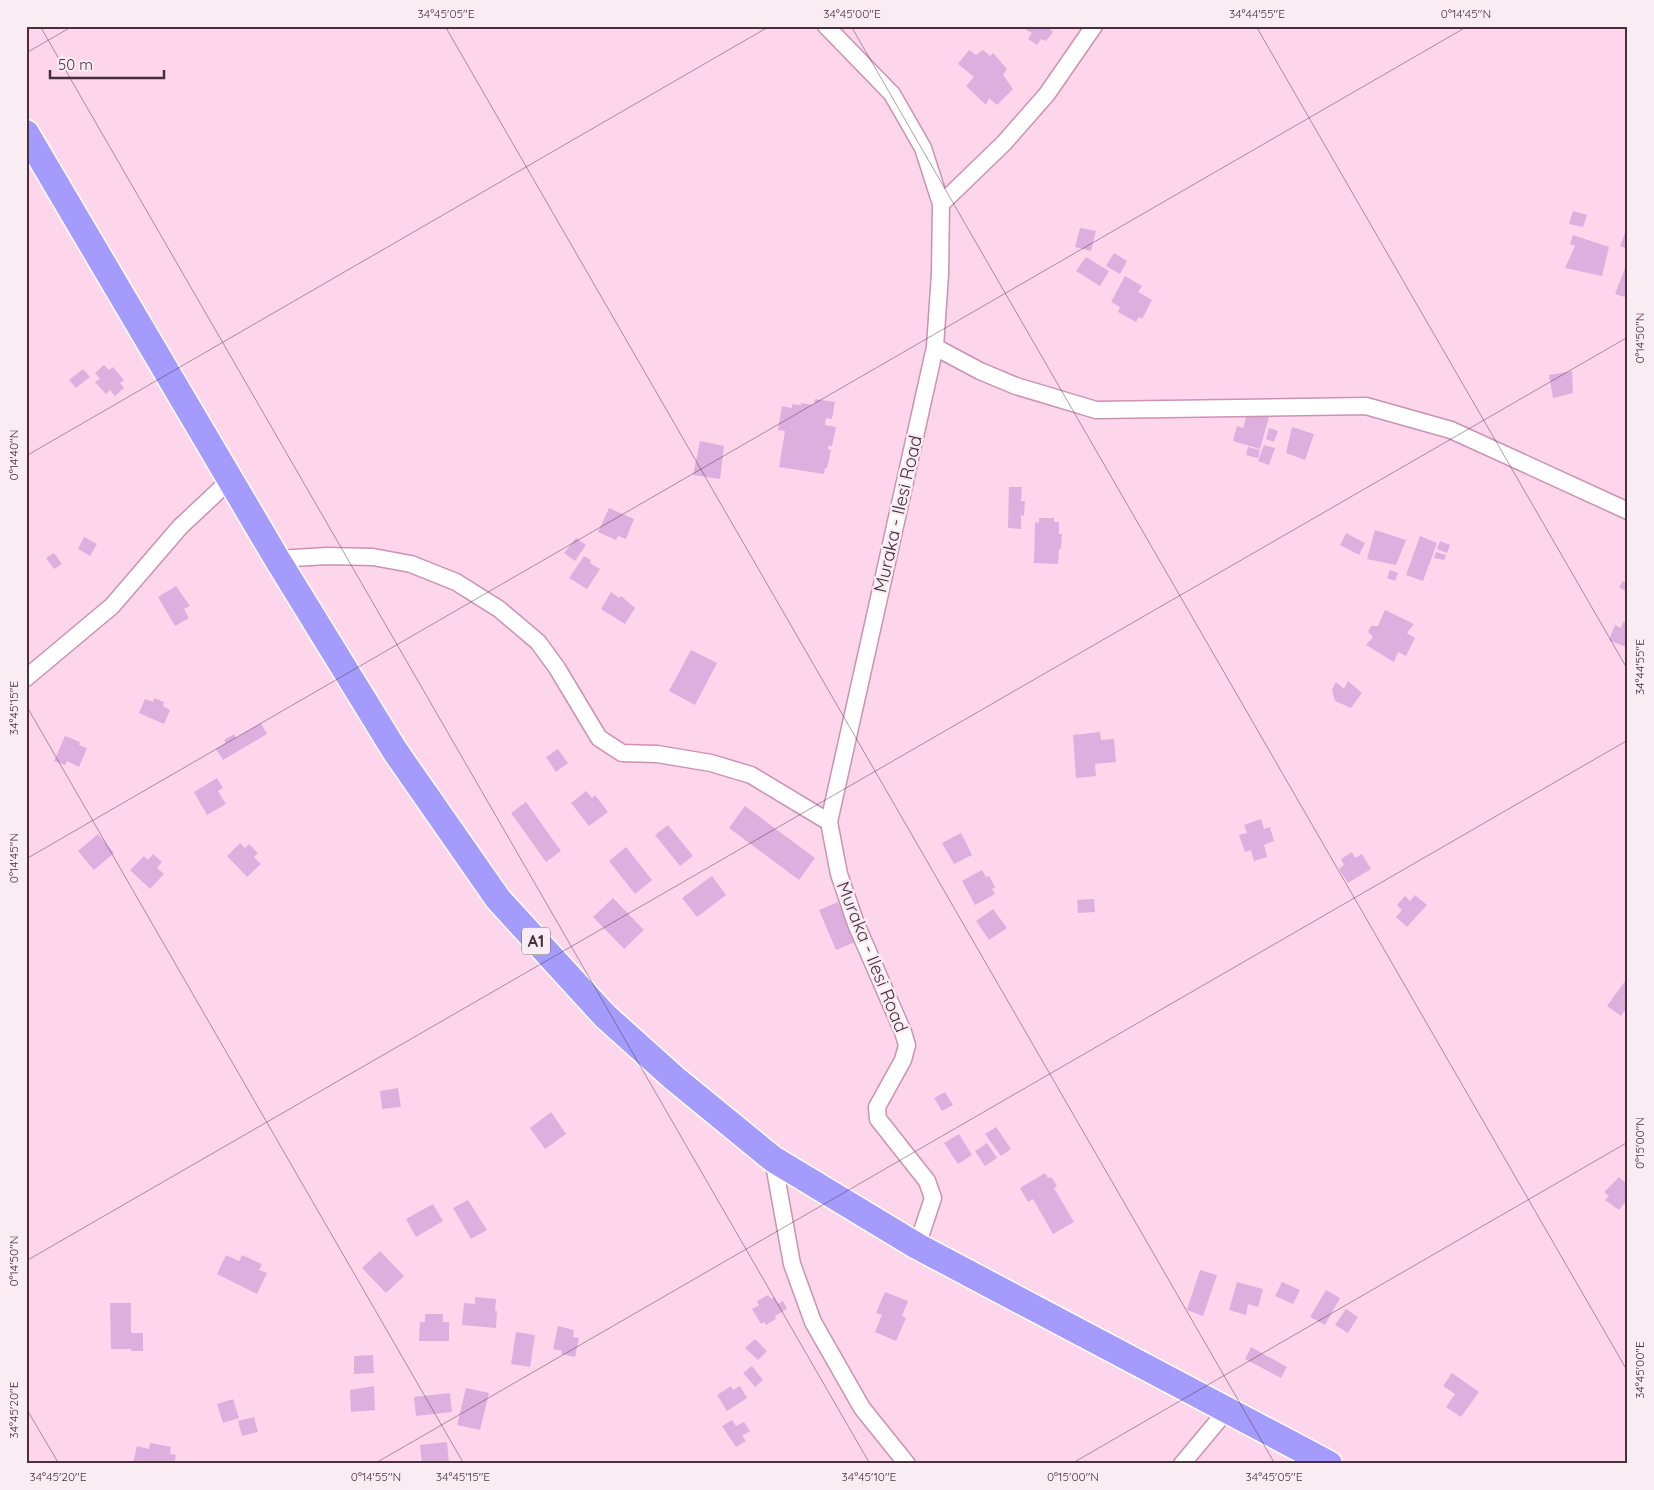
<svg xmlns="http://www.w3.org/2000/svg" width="1654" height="1490" viewBox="0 0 1654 1490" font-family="Quicksand,sans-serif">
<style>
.building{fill:#ddafdf}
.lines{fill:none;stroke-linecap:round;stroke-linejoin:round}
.minor-casing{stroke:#cd91b2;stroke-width:19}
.trunk-casing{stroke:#fff;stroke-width:29}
.minor{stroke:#fff;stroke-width:16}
.trunk{stroke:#a49bfc;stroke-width:26}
.ticks{fill:none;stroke:#482f3d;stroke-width:1;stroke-opacity:0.45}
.labels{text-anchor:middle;stroke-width:5;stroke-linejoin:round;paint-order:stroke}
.shield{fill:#f9ecf3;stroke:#7d6874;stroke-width:1}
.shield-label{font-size:16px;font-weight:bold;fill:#482f3d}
.street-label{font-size:18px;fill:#482f3d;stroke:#f9ecf3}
.neatline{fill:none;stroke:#482f3d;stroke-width:2}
.ticks-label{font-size:12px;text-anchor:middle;fill:#482f3d}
</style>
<rect width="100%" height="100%" fill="#fdd6eb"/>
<path class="building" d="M1029 26H1047L1053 32 1046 41 1041 39 1037 45 1028 39 1032 33 1026 30Z
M969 50 976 55 983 50 990 56 993 53 1007 69 1003 75 1013 89 997 105 989 98 986 105 966 86 974 77 958 64Z
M1573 211 1587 215 1583 227 1569 224Z
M1080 228 1096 231 1091 251 1075 247Z
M1626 230H1628V249L1620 246Z
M1573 235 1609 247 1602 276 1565 268 1575 246 1570 244Z
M1114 253 1127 261 1120 274 1106 266Z
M1086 257 1109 271 1100 286 1076 271Z
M1628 260V298L1615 294Z
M1125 276 1142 286 1138 292 1152 300 1142 319 1139 317 1136 322 1118 312 1120 307 1111 302Z
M104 365 109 370 113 367 124 380 120 383 124 388 115 396 110 390 106 394 95 382 100 379 95 373Z
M83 369 90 377 76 388 69 380Z
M1572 371 1573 393 1553 398 1549 375Z
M815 399 835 402 832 419 826 418 825 425 836 427 832 446H828V449L831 450 827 468H825L824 474 779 467 785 431 778 430 782 406 792 408V404L801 405V403L814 405Z
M1248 411 1269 417 1260 449 1233 441 1237 426 1243 428Z
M1292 427 1314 434 1305 460 1286 453Z
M1269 428 1278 431 1274 442 1266 439Z
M700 441 724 446 720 479 693 475Z
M1264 445 1275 448 1269 465 1258 461Z
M1248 447 1260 450 1258 458 1246 455Z
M1009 487H1022L1021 501H1025L1024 516 1021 515V529L1008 528Z
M609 508 634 519 626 539 618 536 616 540 598 532Z
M1039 518H1054V522H1059V534H1062L1061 549H1059L1058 564 1034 563 1035 522 1039 523Z
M1375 530 1406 540 1396 565 1367 559Z
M1346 533 1365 543 1359 555 1340 545Z
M1420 536 1437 543 1423 581 1406 575Z
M84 537 97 544 90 556 78 549Z
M576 538 586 545 575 561 564 553Z
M1440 541 1450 545 1447 553 1437 549Z
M1436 552 1446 555 1444 560 1434 558Z
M54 553 62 564 54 569 46 558Z
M584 556 591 560 590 563 600 569 587 589 569 578Z
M1390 570 1398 573 1395 581 1387 578Z
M1623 581 1628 584V593L1619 587Z
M176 586 190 606 184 609 189 618 175 626 158 597Z
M611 592 619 598 621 596 635 608 625 624 601 609Z
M1385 610 1414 624 1407 633 1415 638 1406 656 1398 652 1394 662 1366 645 1373 637 1368 632 1371 626H1378Z
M1623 622 1628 624V648L1609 640 1615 625 1621 628Z
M691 650 717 663 695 705 669 691Z
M1348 681 1362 693 1351 708 1335 701 1332 690 1336 682 1344 689Z
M154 698 164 702 163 706 170 710 164 724 139 713 145 699 153 702Z
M261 723 267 734 223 760 216 749 226 743 224 740 234 734 236 738Z
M1100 732 1101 740 1114 739 1116 762 1095 764 1096 776 1076 778 1073 735Z
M65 736 80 742 79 745 87 748 79 767 67 761 65 765 54 761Z
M558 749 568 763 556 772 546 757Z
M217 778 223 788 218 791 226 804 207 815 194 792Z
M586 791 592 798 595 795 608 812 589 826 571 803Z
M526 802 561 851 546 862 511 813Z
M745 806 815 858 799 880 729 828Z
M1261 819 1264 829 1270 827 1274 841 1264 845 1267 857 1254 861 1251 850 1245 852 1239 835 1247 833 1244 825Z
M668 825 693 856 680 866 655 835Z
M961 833 972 855 954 864 942 843Z
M98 834 114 853 94 870 78 851Z
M240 843 245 848 249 844 258 853 254 857 261 864 247 877 227 856Z
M626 847 652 880 635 894 609 861Z
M1352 852 1355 858 1362 854 1371 869 1348 883 1339 869 1344 865 1341 859Z
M153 854 162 862 157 868 164 874 150 889 130 870 144 856 148 860Z
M982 870 986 877 989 876 995 887 992 889 995 894 975 905 962 881Z
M712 876 726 895 697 917 682 898Z
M1415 895 1427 905 1407 927 1396 917 1402 910 1397 905 1405 896 1410 901Z
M613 898 644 930 624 949 593 917Z
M1094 899 1095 912 1078 913 1077 900Z
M838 902 855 942 836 950 819 910Z
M993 909 1007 928 989 940 976 921Z
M1628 977V1006L1621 1016 1607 1006Z
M398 1088 401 1107 382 1109 380 1091Z
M945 1092 953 1105 942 1111 934 1098Z
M551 1112 566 1134 545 1149 530 1128Z
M996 1127 1011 1149 1001 1156 985 1134Z
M959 1134 972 1155 958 1164 944 1143Z
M987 1143 997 1158 985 1166 975 1151Z
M1045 1173 1048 1178 1051 1177 1057 1186 1054 1188 1074 1222 1053 1234 1033 1199 1028 1202 1020 1188Z
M1619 1177 1628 1185V1189L1625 1192 1628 1199 1619 1210 1605 1200 1609 1196 1604 1192Z
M468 1200 487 1230 471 1239 453 1208Z
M433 1204 443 1221 416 1237 406 1219Z
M380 1251 404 1276 386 1293 362 1268Z
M226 1255 239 1261 242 1255 262 1264 259 1270 267 1273 257 1294 217 1274Z
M1200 1270 1217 1275 1203 1316 1187 1310Z
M1237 1282 1263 1289 1258 1307 1248 1304 1246 1315 1229 1310Z
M1282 1282 1300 1290 1293 1304 1275 1296Z
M1326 1290 1340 1298 1325 1325 1310 1317Z
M885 1292 908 1301 902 1316 906 1318 896 1341 875 1332 882 1315 876 1313Z
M768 1295 771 1299 774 1297 778 1304 783 1301 787 1309 775 1316 776 1319 766 1325 764 1322 761 1324 752 1309 759 1305 757 1301Z
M475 1297 496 1299 495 1311H497L496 1328 462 1325 464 1303 475 1304Z
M110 1303H131V1333H143V1351H131V1349H111Z
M1346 1309 1358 1317 1348 1333 1335 1325Z
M425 1314H443V1322H449V1341H419L420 1322H425Z
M558 1326 574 1330 573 1337 579 1338 575 1357 561 1354 562 1351 553 1349Z
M516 1332 535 1335 530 1367 511 1364Z
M755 1339 767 1351 758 1360 745 1348Z
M1251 1347 1287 1367 1281 1378 1245 1359Z
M373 1355 374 1373 354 1374V1356Z
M752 1366 763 1380 755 1387 743 1373Z
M1452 1373 1479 1392 1461 1417 1446 1407 1455 1394 1443 1386Z
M374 1386 375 1410 351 1412 350 1390Z
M731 1386 733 1390 740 1386 747 1398 727 1411 717 1395Z
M466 1388 489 1393 480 1430 457 1425Z
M450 1393 452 1412 416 1416 414 1397Z
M233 1399 239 1418 223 1423 217 1404Z
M254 1417 258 1432 242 1436 238 1421Z
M732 1420 736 1426 744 1422 750 1431 742 1436 746 1441 736 1447 722 1426Z
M447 1442 449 1464H422L420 1445Z
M150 1443 171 1447 170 1454 176 1455 174 1464H133L137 1446 149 1449Z"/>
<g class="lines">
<defs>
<path id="minor" d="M826 26 892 94 923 148 941 204 940 274 935 347 829 822 839 874 856 924 903 1032 907 1045 903 1060 877 1107 878 1119 927 1181 933 1198 917 1246
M941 204 1004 143 1047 94 1094 26
M935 347 980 371 1016 386 1096 410 1366 406 1451 430 1628 511
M277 559 327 556 373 557 411 564 456 582 499 609 538 642 557 668 599 738 622 753 657 754 711 763 751 775 829 822
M26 678 112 606 180 527 230 480
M773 1159 792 1264 813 1322 862 1408 907 1464
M1182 1464 1227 1410"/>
<path id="trunk" d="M26 133 277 559 395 751 498 899 605 1016 674 1078 773 1159 917 1246 1329 1464"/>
</defs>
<use href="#minor" class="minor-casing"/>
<use href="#trunk" class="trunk-casing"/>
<use href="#minor" class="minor"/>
<use href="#trunk" class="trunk"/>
</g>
<path class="ticks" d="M40 26 870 1464M445 26 1275 1464M851 26 1628 1372M1256 26 1628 670M26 53 73 26M26 456 770 26M26 705 464 1464M26 859 1468 26M26 1261 1628 337M26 1408 59 1464M374 1464 1628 740M1071 1464 1628 1142"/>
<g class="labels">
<rect class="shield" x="522" y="927.5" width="28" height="27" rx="4"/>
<g class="shield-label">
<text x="536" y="947">A1</text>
</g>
<g class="street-label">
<text transform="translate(898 514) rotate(-77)" y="6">Muraka - Ilesi Road</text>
<text transform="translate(872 957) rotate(68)" y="6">Muraka - Ilesi Road</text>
</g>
</g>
<rect width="1654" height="1490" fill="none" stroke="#f9ecf3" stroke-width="55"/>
<path d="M50 70v8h114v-8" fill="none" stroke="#482f3d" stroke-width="2.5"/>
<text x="58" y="70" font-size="15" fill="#482f3d" stroke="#f9ecf3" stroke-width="4" paint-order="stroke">50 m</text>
<rect x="28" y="28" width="1598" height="1434" class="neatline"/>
<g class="ticks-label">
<text x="446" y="18">34°45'05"E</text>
<text x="852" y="18">34°45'00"E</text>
<text x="1257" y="18">34°44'55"E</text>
<text x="1466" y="18">0°14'45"N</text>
<text transform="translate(1640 338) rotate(-90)" y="4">0°14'50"N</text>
<text transform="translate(14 455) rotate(-90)" y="4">0°14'40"N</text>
<text transform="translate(1640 667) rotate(-90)" y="4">34°44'55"E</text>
<text transform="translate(14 708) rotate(-90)" y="4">34°45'15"E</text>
<text transform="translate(14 858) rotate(-90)" y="4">0°14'45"N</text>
<text transform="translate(1640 1143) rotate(-90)" y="4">0°15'00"N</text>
<text transform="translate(14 1261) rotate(-90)" y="4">0°14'50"N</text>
<text transform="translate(1640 1370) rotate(-90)" y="4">34°45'00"E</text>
<text transform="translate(14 1410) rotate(-90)" y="4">34°45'20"E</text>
<text x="58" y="1481">34°45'20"E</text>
<text x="376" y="1481">0°14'55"N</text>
<text x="463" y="1481">34°45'15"E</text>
<text x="869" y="1481">34°45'10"E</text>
<text x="1073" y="1481">0°15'00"N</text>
<text x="1274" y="1481">34°45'05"E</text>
</g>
</svg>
